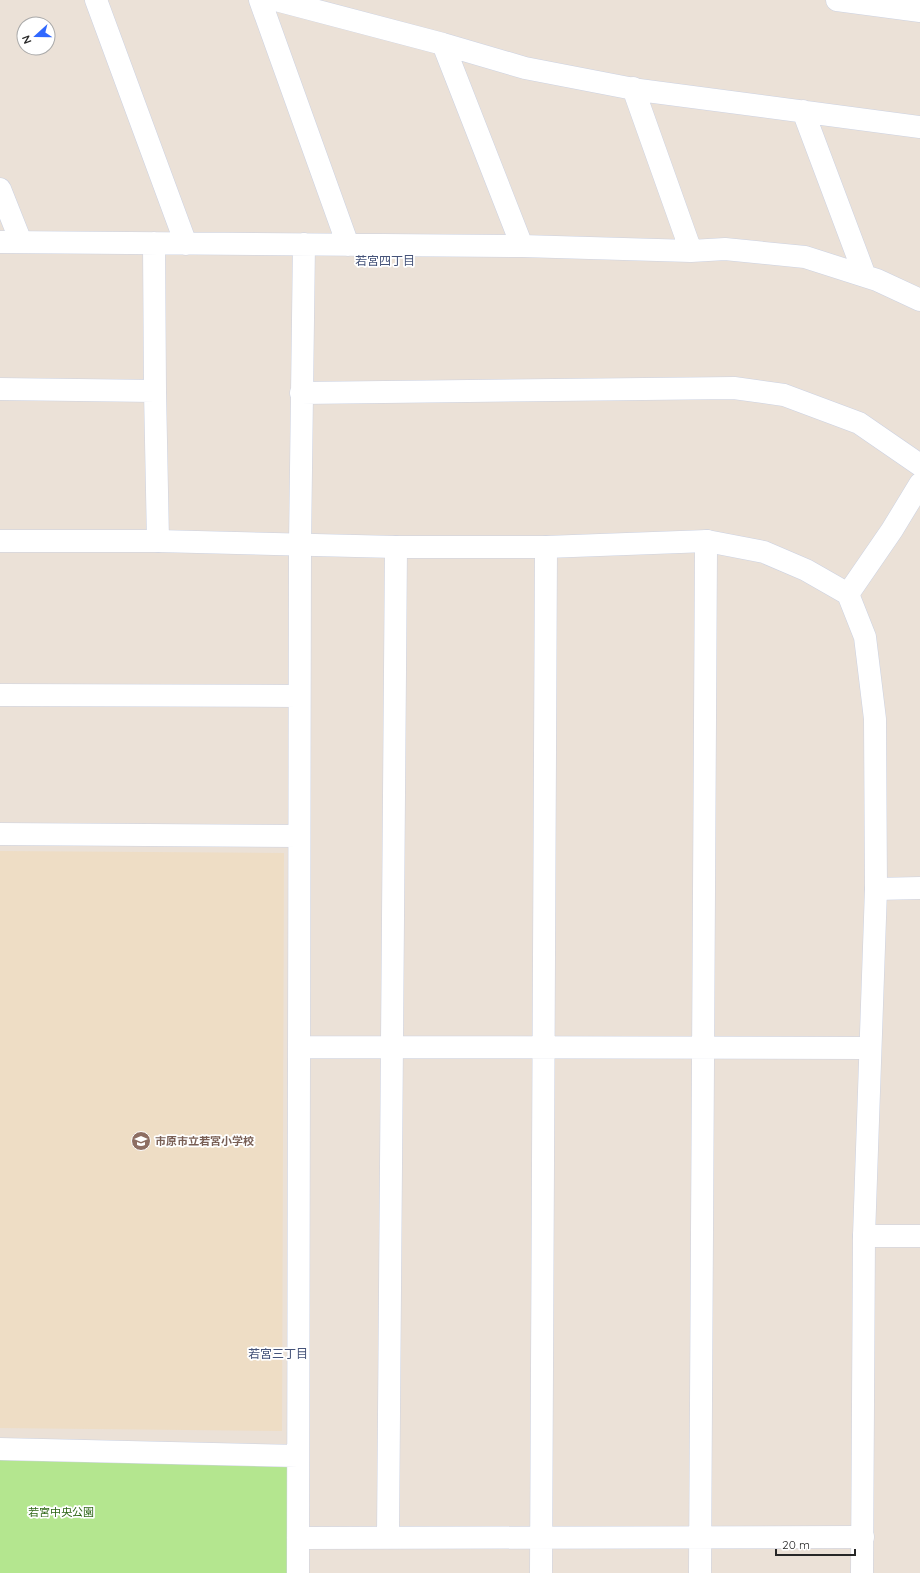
<svg xmlns="http://www.w3.org/2000/svg" width="920" height="1573" viewBox="0 0 920 1573" font-family="Quicksand,'Noto Sans JP',sans-serif">
<style>
.education{fill:#eeddc5}
.green{fill:#b4e68f}
.lines{fill:none;stroke-linecap:round;stroke-linejoin:round}
.minor-casing{stroke:#ccd2e2;stroke-width:23}
.tertiary-casing{stroke:#ccd2e2;stroke-width:23}
.minor{stroke:#fff;stroke-width:22}
.tertiary{stroke:#fff;stroke-width:22}
.labels{text-anchor:middle;stroke-width:3.5;stroke-linejoin:round;paint-order:stroke}
.education-label{font-size:11px;font-weight:bold;fill:#785e54;stroke:#fff;text-anchor:start}
.park-label{font-size:11px;fill:#2d6615;stroke:#fff}
.neighbourhood-label{font-size:12px;fill:#455379;stroke:#fff}
</style>
<rect width="100%" height="100%" fill="#ebe1d7"/>
<path class="education" d="M0 851 284 853 282 1431 0 1428Z"/>
<path class="green" d="M0 1449 298 1456V1573H0Z"/>
<g class="lines">
<defs>
<path id="minor" d="M96 0 186 244
M260 0 348 245
M276 0 443 44 525 68 639 90 920 127
M443 44 522 246
M633 88 691 251
M803 111 865 276
M0 189 21 242
M0 242 522 246 691 251 725 249 805 257 877 280 920 300
M154 243 155 391 158 541
M0 389 155 391
M301 393 734 388 784 395 859 423 920 465
M848 594 892 530 920 484
M0 695 299 696
M0 834 299 836
M876 889 920 888
M299 1047 870 1048
M864 1236H920
M0 1449 298 1456
M298 1538 863 1537
M388 1538 396 547
M298 1573 300 545 304 244
M541 1573 546 547
M700 1573 706 549 707 541"/>
<path id="tertiary" d="M837 0 920 11
M0 541H158L396 547H546L707 541 764 552 806 570 848 594 865 637 875 719 876 889 864 1236 862 1573"/>
</defs>
<use href="#minor" class="minor-casing"/>
<use href="#tertiary" class="tertiary-casing"/>
<use href="#minor" class="minor"/>
<use href="#tertiary" class="tertiary"/>
</g>
<defs>
<symbol id="school-disc" viewBox="-11 -11 22 22"><circle r="9.5" fill="#8d6e63" stroke="#fff"/><path d="M0-5L7-2L0 1L-7-2ZM-4 1L0 2.5L4 1V4Q0 6-4 4Z" fill="#fff"/></symbol>
</defs>
<g fill-rule="evenodd">
<use href="#school-disc" x="130" y="1130" width="22" height="22"/>
</g>
<g class="labels">
<g class="education-label">
<text x="155" y="1145">市原市立若宮小学校</text>
</g>
<g class="park-label">
<text x="61" y="1516">若宮中央公園</text>
</g>
<g class="neighbourhood-label">
<text x="385" y="265">若宮四丁目</text>
<text x="278" y="1358">若宮三丁目</text>
</g>
</g>
<g transform="translate(36 36) rotate(249)"><circle r="19" fill="#ffffff" stroke="#a9a9a9"/>
<path d="M0-3L7 15L0 10L-7 15Z" fill="#3068ff"/>
<text y="-6" font-size="11" font-weight="bold" text-anchor="middle" fill="#272727">N</text>
</g>
<path d="M776 1549v6h79v-6" fill="none" stroke="#272727" stroke-width="2"/>
<text x="782" y="1549" font-size="12" fill="#272727" stroke="#ffffff" stroke-width="3" paint-order="stroke">20 m</text>
</svg>
